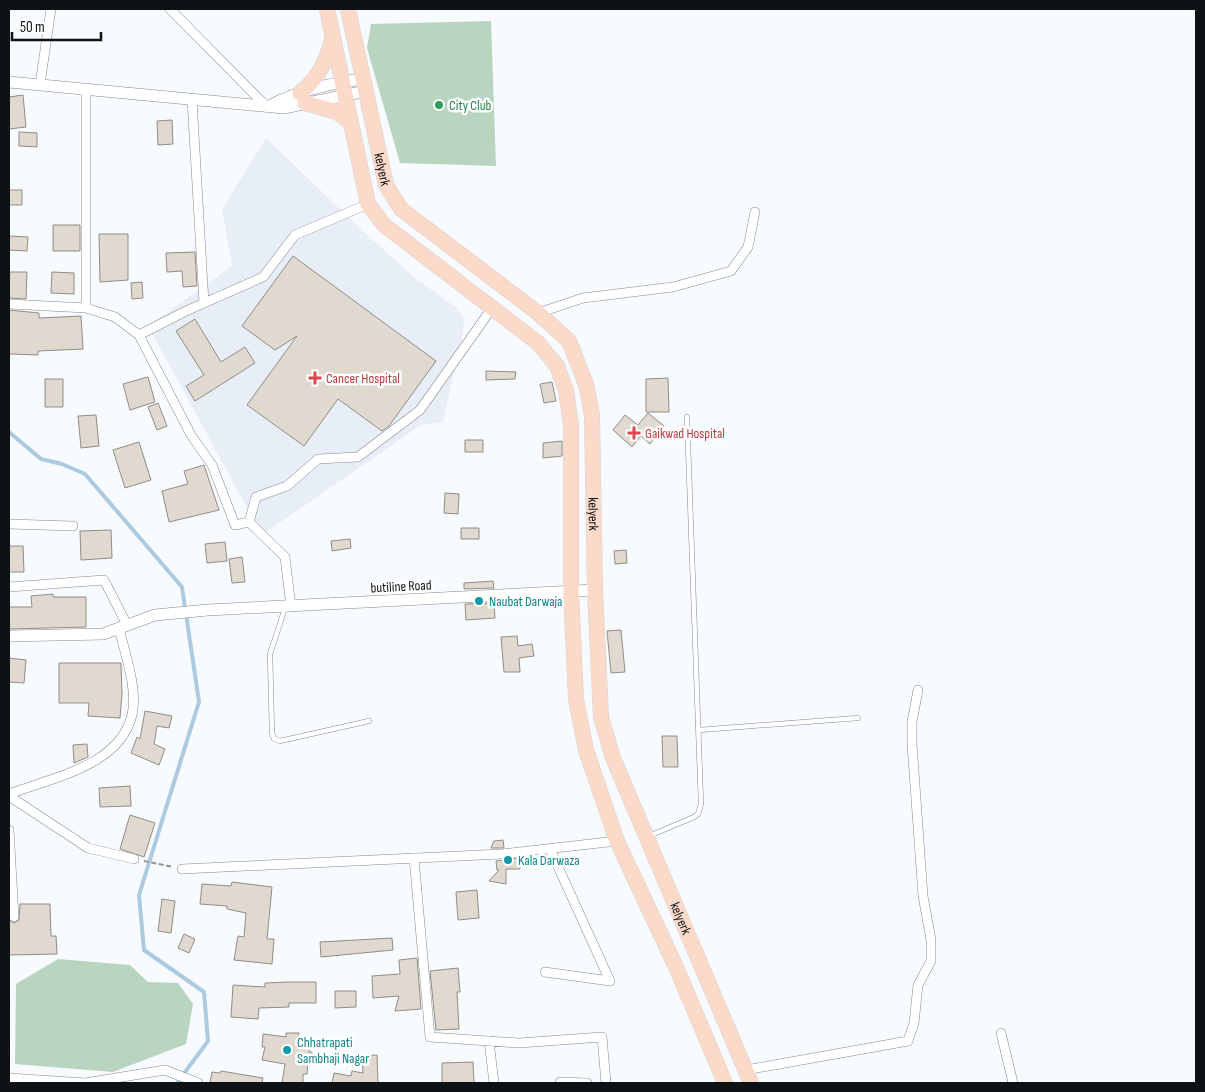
<svg xmlns="http://www.w3.org/2000/svg" width="1205" height="1092" viewBox="0 0 1205 1092" font-family="'Sofia Sans Condensed',sans-serif">
<style>
.built{fill:#e8eef8}
.green{fill:#b9d4bf}
.lines{fill:none;stroke-linecap:round;stroke-linejoin:round}
.stream{stroke:#accae0;stroke-width:4}
.building{fill:#dfd9d0;stroke:#928c84}
.service-casing{stroke:#848b93;stroke-width:5.5}
.minor-casing{stroke:#848b93;stroke-width:10}
.tertiary-casing{stroke:#848b93;stroke-width:12}
.primary-casing{stroke:#d4d4d5;stroke-width:16}
.path{stroke:#939699;stroke-width:2;stroke-dasharray:5 2.5;stroke-linecap:butt}
.service{stroke:#fff;stroke-width:4.5}
.minor{stroke:#fff;stroke-width:9}
.tertiary{stroke:#fff;stroke-width:11}
.primary{stroke:#fcdaca;stroke-width:15}
.leisure-dot{fill:#2e9e5b;stroke:#fff;stroke-width:2}
.health-dot{fill:#e0444e;stroke:#fff;stroke-width:2}
.culture-dot{fill:#0f9aa8;stroke:#fff;stroke-width:2}
.labels{text-anchor:middle;stroke-width:5;stroke-linejoin:round;paint-order:stroke}
.leisure-label{font-size:14px;fill:#27864d;stroke:#fff;text-anchor:start}
.street-label{font-size:14px;fill:#0f1215;stroke:#fff}
.health-label{font-size:14px;fill:#be3a42;stroke:#fff;text-anchor:start}
.culture-label{font-size:14px;fill:#0d838f;stroke:#fff;text-anchor:start}
</style>
<rect width="100%" height="100%" fill="#f7fafe"/>
<path class="built" d="M266 138 364 232 415 278 458 309 464 319 463 333 443 422 421 425 262 535 148 326 232 266 222 209Z"/>
<path class="green" d="M491 21 496 166 400 163 367 48 371 24Z
M58 959 130 965 148 982 178 983 193 1004 186 1044 113 1072 15 1064 16 984Z"/>
<g class="lines">
<path class="stream" d="M9 432 41 459 62 464 85 474 182 587 199 702 139 895 144 950 204 992 208 1041 177 1083"/>
</g>
<path class="building" d="M23 95 26 127 9 129V97Z
M172 120 173 144 158 145 157 121Z
M19 132 37 133V147L19 146Z
M9 190H22V205H9Z
M53 225H80V251H53Z
M99 234H128V280L100 282Z
M9 236 28 237 27 251 9 250Z
M195 252 197 286 183 287 182 271 167 272 166 253Z
M293 256 436 361 389 426 382 431 338 399 304 446 247 405 297 336 275 350 242 326Z
M9 272H27L26 299 9 298Z
M52 272 74 273V294L51 293Z
M142 282 143 298 132 299 131 283Z
M9 310 39 313V318L81 316 83 349 38 351V355L9 354Z
M195 319 221 362 245 347 255 363 195 401 186 386 204 375 176 331Z
M486 371 516 372 515 379 486 380Z
M148 377 155 402 130 410 123 384Z
M668 378 669 412H646V379Z
M45 379H63V407H45Z
M552 382 556 401 544 403 540 384Z
M158 403 167 426 157 430 148 407Z
M648 413 664 426 650 444 641 436 632 447 613 430 625 415 638 425Z
M96 415 99 446 81 448 78 416Z
M465 440H483V452H465Z
M562 441V456L543 458V443Z
M139 442 151 480 125 488 113 450Z
M204 465 219 510 169 522 162 491 188 484 184 471Z
M445 493 459 494 458 514 444 513Z
M461 528H479V539H461Z
M111 530 112 558 81 560 80 531Z
M350 539 351 548 332 551 331 541Z
M225 542 227 561 207 563 205 544Z
M9 546H23L24 572H9Z
M626 550 627 563 615 564 614 551Z
M242 557 245 582 232 583 229 559Z
M493 581 494 588 464 589V583Z
M53 594V597H86V627L9 629V607H32L31 596Z
M494 603 495 618 466 620 465 604Z
M621 630 625 672 611 673 607 631Z
M517 636 518 646 532 644 534 656 519 658 520 672H504L501 637Z
M9 658 26 660 24 683 9 682Z
M59 663H121L122 694 120 718 88 716 89 703H59Z
M145 711 172 716 169 728 157 726 154 744 165 749 159 765 131 753 137 737 140 739Z
M662 736H677L678 767H663Z
M87 744 88 757 74 763 73 745Z
M130 786 131 806 100 807 99 788Z
M130 815 155 823 144 857 120 849Z
M503 840 504 848H491L494 841Z
M520 858V869H506V884L489 881 499 870H497L496 861Z
M232 882 272 887 267 939H274L272 964 234 960 238 936 244 937 246 913 227 909V906L200 904 202 884 231 886Z
M477 890 479 918 458 920 456 892Z
M162 899 175 901 171 933 158 931Z
M20 904H50L51 936H56L57 954 9 955V920L14 923 19 920Z
M184 934 195 939 189 953 178 948Z
M392 938 393 950 321 957 320 942Z
M417 958 421 1009 395 1011 399 996 373 998 372 976 400 974 399 960Z
M458 968 460 992H457L459 1029 436 1030 430 971Z
M288 982H316V1003H289V1007L259 1008 258 1019 231 1017 233 985 265 987V983Z
M335 991H356V1007L335 1008Z
M286 1033H299L298 1038 312 1040 309 1052H312L311 1061H308L307 1074H303V1083H282L285 1064 262 1060 265 1047H262L263 1034 286 1037Z
M377 1055 378 1083H332L334 1073 351 1076 352 1071 363 1073 362 1056Z
M473 1062 474 1083H442V1063Z
M221 1071 263 1078 262 1083H210L212 1072 220 1073Z"/>
<g class="lines">
<defs>
<path id="service" d="M285 608 270 654 272 733 274 739 280 741 369 721
M699 730 858 718
M649 836 694 817 698 814 701 804 687 417"/>
<path id="minor" d="M170 9 267 107
M40 84 51 9
M192 100 204 303
M9 304 86 308 115 317 139 335 191 435 212 465 235 525 249 522 285 557 291 607
M86 308V89
M538 313 583 298 673 287 731 271 748 247 755 212
M139 335 186 311 263 277 295 235 368 204
M249 522 256 497 287 486 318 459 358 457 420 410 492 308
M9 524 73 526
M9 587 104 580 127 625
M9 794C51 778 120 766 132 715 138 688 125 655 119 628
M9 796 88 848 134 859
M9 830 14 917
M414 858 430 1037 519 1043 602 1037 606 1083
M182 869 502 854 617 841
M545 972 610 981 550 849
M1001 1033 1013 1083
M489 1041 494 1083
M746 1070 908 1041 914 1023 918 985 931 961V940L923 896 912 744V722L918 690
M9 1078 85 1083 165 1070 198 1083
M560 1082 587 1083"/>
<path id="tertiary" d="M9 82 284 108 366 91
M269 106C297 91 331 83 363 79
M9 636 103 634 155 615 208 610 595 590"/>
<g id="primary">
<path d="M327 9 368 204 384 225 538 343 557 366 566 390 571 426V592L576 699 586 750 617 841 676 967 725 1083"/>
<path id="s1" d="M348 9 386 185 401 209 538 313 569 341 586 384 592 415 595 590 601 717 613 758 751 1083"/>
<path d="M300 93C318 78 326 63 332 40"/>
<path d="M305 103 337 112 351 123"/>
</g>
</defs>
<use href="#service" class="service-casing"/>
<use href="#minor" class="minor-casing"/>
<use href="#tertiary" class="tertiary-casing"/>
<use href="#primary" class="primary-casing"/>
<path class="path" d="M144 861 173 867"/>
<use href="#service" class="service"/>
<use href="#minor" class="minor"/>
<use href="#tertiary" class="tertiary"/>
<use href="#primary" class="primary"/>
</g>
<circle class="leisure-dot" cx="439" cy="105" r="5"/>
<g class="health-dot">
<path d="M312.5 370.5h5v5h5v5h-5v5h-5v-5h-5v-5h5z"/>
<path d="M631.5 425.5h5v5h5v5h-5v5h-5v-5h-5v-5h5z"/>
</g>
<g class="culture-dot">
<circle cx="479" cy="601" r="5"/>
<circle cx="508" cy="860" r="5"/>
<circle cx="287" cy="1050" r="5"/>
</g>
<g class="labels">
<g class="leisure-label">
<text x="449" y="110">City Club</text>
</g>
<g class="street-label">
<text dy="5" stroke="none"><textPath href="#s1" startOffset="164">kelyerk</textPath></text>
<text dy="5" stroke="none"><textPath href="#s1" startOffset="599">kelyerk</textPath></text>
<text transform="translate(401 586) rotate(-3)" y="5">butiline Road</text>
<text dy="5" stroke="none"><textPath href="#s1" startOffset="1019">kelyerk</textPath></text>
</g>
<g class="health-label">
<text x="326" y="383">Cancer Hospital</text>
<text x="645" y="438">Gaikwad Hospital</text>
</g>
<g class="culture-label">
<text x="489" y="606">Naubat Darwaja</text>
<text x="518" y="865">Kala Darwaza</text>
<text x="297" y="1047">Chhatrapati<tspan x="297" dy="16">Sambhaji Nagar</tspan></text>
</g>
</g>
<rect width="1205" height="1092" fill="none" stroke="#0f1215" stroke-width="20"/>
<path d="M12 32v8h89v-8" fill="none" stroke="#0f1215" stroke-width="2.5"/>
<text x="20" y="32" font-size="15" fill="#0f1215" stroke="#ffffff" stroke-width="4" paint-order="stroke">50 m</text>
</svg>
